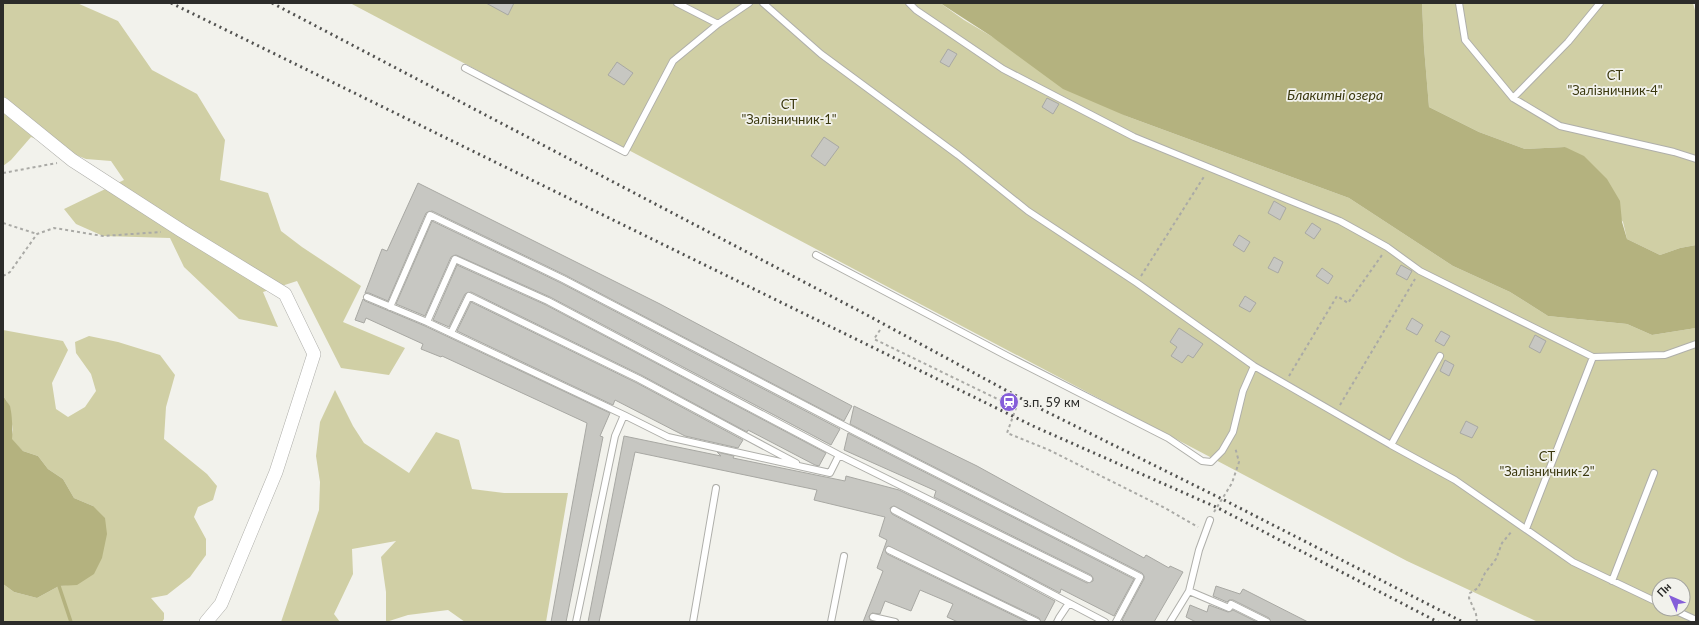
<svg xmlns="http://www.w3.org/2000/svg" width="1699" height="625" viewBox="0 0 1699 625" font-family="Lato,sans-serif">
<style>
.green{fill:#d0cfa5;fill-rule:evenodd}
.water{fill:#b4b27f}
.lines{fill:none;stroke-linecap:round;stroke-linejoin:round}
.stream{stroke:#b4b27f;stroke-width:3.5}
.building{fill:#c7c7c2;stroke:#a8a8a3}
.lane-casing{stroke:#afafaa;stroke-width:8}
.street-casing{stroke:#afafaa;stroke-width:14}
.path{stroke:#aaaaa6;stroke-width:2;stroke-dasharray:3 3;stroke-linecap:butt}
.lane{stroke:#fff;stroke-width:6}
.street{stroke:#fff;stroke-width:13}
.rail{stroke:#525250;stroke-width:3;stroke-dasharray:2 4;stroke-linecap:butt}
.labels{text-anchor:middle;stroke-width:3.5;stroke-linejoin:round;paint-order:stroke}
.park-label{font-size:13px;fill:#3b390f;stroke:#f2f2ec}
.poi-label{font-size:13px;fill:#2c2c2a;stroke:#f2f2ec;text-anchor:start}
.water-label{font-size:14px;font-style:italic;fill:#3c3a11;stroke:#f2f2ec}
</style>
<rect width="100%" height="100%" fill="#f2f2ec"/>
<path class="green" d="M3 3H77L118 21 152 70 197 94 225 140 220 180 268 193 281 231 302 247 361 286 343 322 405 348 389 375 341 368 297 281 263 292 278 327 239 319 184 267 170 238 103 236 76 224 64 209 124 180 111 161 86 159 31 137 11 160 3 166Z
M350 3H940L964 20 1126 116 1349 198 1453 266 1510 292 1548 316 1627 324 1652 335 1696 328V622H1538L1407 561ZM1659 585H1683V609H1659Z
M1422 3H1693L1696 14V245L1680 248 1660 255 1627 239 1623 222 1565 147 1525 149 1479 132 1429 107 1424 47Z
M3 330 63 341 68 350 52 383 56 409 68 417 85 407 96 391 91 374 76 353 75 342 89 336 118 342 160 355 175 375 166 407 164 439 207 474 217 486 213 500 198 507 194 517 206 539V555L190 577 167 595 151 598 164 613V619L162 622H3V584L14 592 37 598 59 586 77 584 93 506 74 498 63 479 48 469 38 456 23 451 11 439 13 430 11 418 10 407 3 395Z
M335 390 353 426 364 443 409 473 436 432 459 440 472 489 504 493H568L546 622H465L448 610 408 615 386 622V592L381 557 396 541 352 549 353 574 334 614 340 622H281L319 510 320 482 316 456 320 422Z"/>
<path class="water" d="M940 3H1422L1424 47 1429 107 1479 132 1525 149 1565 147 1584 156 1607 179 1620 201 1622 222 1627 239 1660 255 1680 248 1696 245V328L1652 335 1627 324 1548 316 1510 292 1453 266 1349 198 1126 116 1063 89 991 36Z
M3 395C5 399 8 403 10 406 12 413 13 432 12 439L23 451 38 456 48 469 63 479 74 498 93 506 105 518 107 534 102 558 94 574 77 585 59 586 37 598 14 592 3 584Z"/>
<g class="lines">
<path class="stream" d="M59 586 71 622"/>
</g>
<path class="building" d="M486 3H514L508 15Z
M948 49 957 54 949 67 940 62Z
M617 62 633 73 624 85 608 75Z
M1047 98 1059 104 1053 114 1042 107Z
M824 137 839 147 825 166 811 156Z
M418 183 660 304 852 406 844 421 565 275 432 211 426 213 388 301 369 293H365L382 249 387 251Z
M1274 201 1286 208 1280 220 1268 213Z
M432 221 561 283 840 429 831 445 550 297 456 255 451 257 425 316 396 304Z
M1312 223 1321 229 1314 239 1305 233Z
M1239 235 1250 242 1244 252 1233 245Z
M1274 257 1283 262 1278 273 1268 268Z
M457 265 546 305 826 453 819 466 815 465 748 430 747 432 641 375 471 292 465 294 449 327 433 320Z
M1401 265 1412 271 1407 280 1396 274Z
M1322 268 1333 276 1328 284 1316 276Z
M1245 296 1256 303 1250 312 1239 306Z
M363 299 365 301 425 326 610 413 600 436 603 437 566 622H551L587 423 442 356 441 357 421 349 423 344 366 318 364 323 355 320Z
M471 302 637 383 743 440 738 448 685 436 615 400 613 405 457 331Z
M1412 318 1423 325 1417 335 1406 329Z
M1179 328 1203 344 1193 358 1188 355 1182 363 1171 356 1177 347 1170 342Z
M1441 331 1450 336 1444 346 1435 341Z
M1535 335 1546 341 1540 353 1529 347Z
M1445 360 1454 365 1449 376 1440 371Z
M854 406 977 466 1144 558 1146 555 1169 568 1170 566 1183 572 1154 622H1125L1122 620 1144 579V576L1142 573 850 424Z
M1466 421 1478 427 1472 438 1460 433Z
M848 433 1134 579 1114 616 1061 589 1060 593 894 506 890 508 892 514 1055 601 1044 622H1041L1039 618 888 546 885 550 887 554 1027 622H958L947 617 953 604 920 590 911 611 885 601 880 614 872 613 869 616 870 620 875 622H863L883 571 877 568 887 540 879 536 885 517 814 500 817 490 635 452 599 622H588L624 436 721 456 717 452 734 456 733 458 845 481 846 476 899 490 1087 583 1093 581V578L1091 575 934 497 936 491 844 450Z
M1216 586 1240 594 1243 589 1308 622H1271L1269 618 1233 600H1229L1227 602 1213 596Z
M1190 605 1207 612 1209 605 1228 612 1233 610 1257 622H1196L1186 617Z"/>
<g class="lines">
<defs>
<path id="lane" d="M677 3 718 24
M763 3 821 54 958 155 1028 211 1137 283 1254 366 1391 445 1455 480 1573 562 1659 603
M909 3 916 10 1003 69 1134 137 1340 221 1387 247 1420 271 1593 357
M1459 3 1465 40 1513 98 1560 126 1674 152 1696 159
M465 68 625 152 673 61 718 24 749 3
M1513 98 1568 42 1600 3
M816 255 1007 356 1168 438 1202 461 1211 462 1222 451 1233 432 1243 391 1254 366
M367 297 427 322 624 415
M390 307 430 215 563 279 856 432 1140 577 1116 622
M427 322 455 259 548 301 839 455 830 473 668 437 624 415 615 436 576 622
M451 333 469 296 639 379 796 463
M1391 445 1440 356
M839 455 1089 579
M894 510 1069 603
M1526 529 1593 357 1665 355 1696 344
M889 550 1037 622
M1612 581 1654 473
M1189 591 1229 608 1231 604 1267 622
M1672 609 1696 620
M873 617 895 622
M693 622 716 488
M831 622 844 556
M1057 622 1059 618 1069 603 1105 622
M1170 622 1189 591 1199 550 1210 520"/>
<path id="street" d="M3 104 72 160 182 231 285 294 314 354 276 472 221 604 206 622"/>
</defs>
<use href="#lane" class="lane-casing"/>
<use href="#street" class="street-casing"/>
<path class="path" d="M3 173 57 163
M3 223 37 234
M3 276 10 272 37 234 54 228 103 236 161 232
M1141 276 1205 175
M880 330 874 339 1016 408 1007 433 1049 450 1163 507 1198 527
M1289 376 1337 296 1348 303 1382 255
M1340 405 1415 279
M1214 512 1232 483 1239 462 1235 447
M1477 622 1476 614 1469 598 1470 593 1478 588 1485 573 1496 559 1502 543 1512 531"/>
<use href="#lane" class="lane"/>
<use href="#street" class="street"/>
<path class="rail" d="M171 3 1033 426 1216 507 1438 622
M272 3 867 315 1035 406 1222 499 1463 622"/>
</g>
<defs>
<symbol id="station-disc" viewBox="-11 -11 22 22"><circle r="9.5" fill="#855ed9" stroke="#f2f2ec"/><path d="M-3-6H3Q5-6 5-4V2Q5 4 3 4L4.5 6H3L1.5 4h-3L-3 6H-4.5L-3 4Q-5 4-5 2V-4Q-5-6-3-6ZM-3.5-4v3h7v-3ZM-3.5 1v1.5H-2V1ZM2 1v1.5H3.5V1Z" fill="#fff"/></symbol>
</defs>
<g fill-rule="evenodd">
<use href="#station-disc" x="998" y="391" width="22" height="22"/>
</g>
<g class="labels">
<g class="park-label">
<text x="1615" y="80">СТ<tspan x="1615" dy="15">"Залізничник-4"</tspan></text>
<text x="789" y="109">СТ<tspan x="789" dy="15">"Залізничник-1"</tspan></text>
<text x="1547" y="461">СТ<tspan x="1547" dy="15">"Залізничник-2"</tspan></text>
</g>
<g class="poi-label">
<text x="1023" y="407">з.п. 59 км</text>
</g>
<g class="water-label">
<text x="1335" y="100">Блакитні озера</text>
</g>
</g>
<rect width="1699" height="625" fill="none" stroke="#2c2c2a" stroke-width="8"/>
<g transform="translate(1671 597) rotate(315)"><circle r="19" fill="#f2f2ec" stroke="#a3a39e"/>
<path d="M0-3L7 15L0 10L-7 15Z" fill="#855ed9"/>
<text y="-6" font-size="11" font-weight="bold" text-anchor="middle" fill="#2c2c2a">Пн</text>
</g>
</svg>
